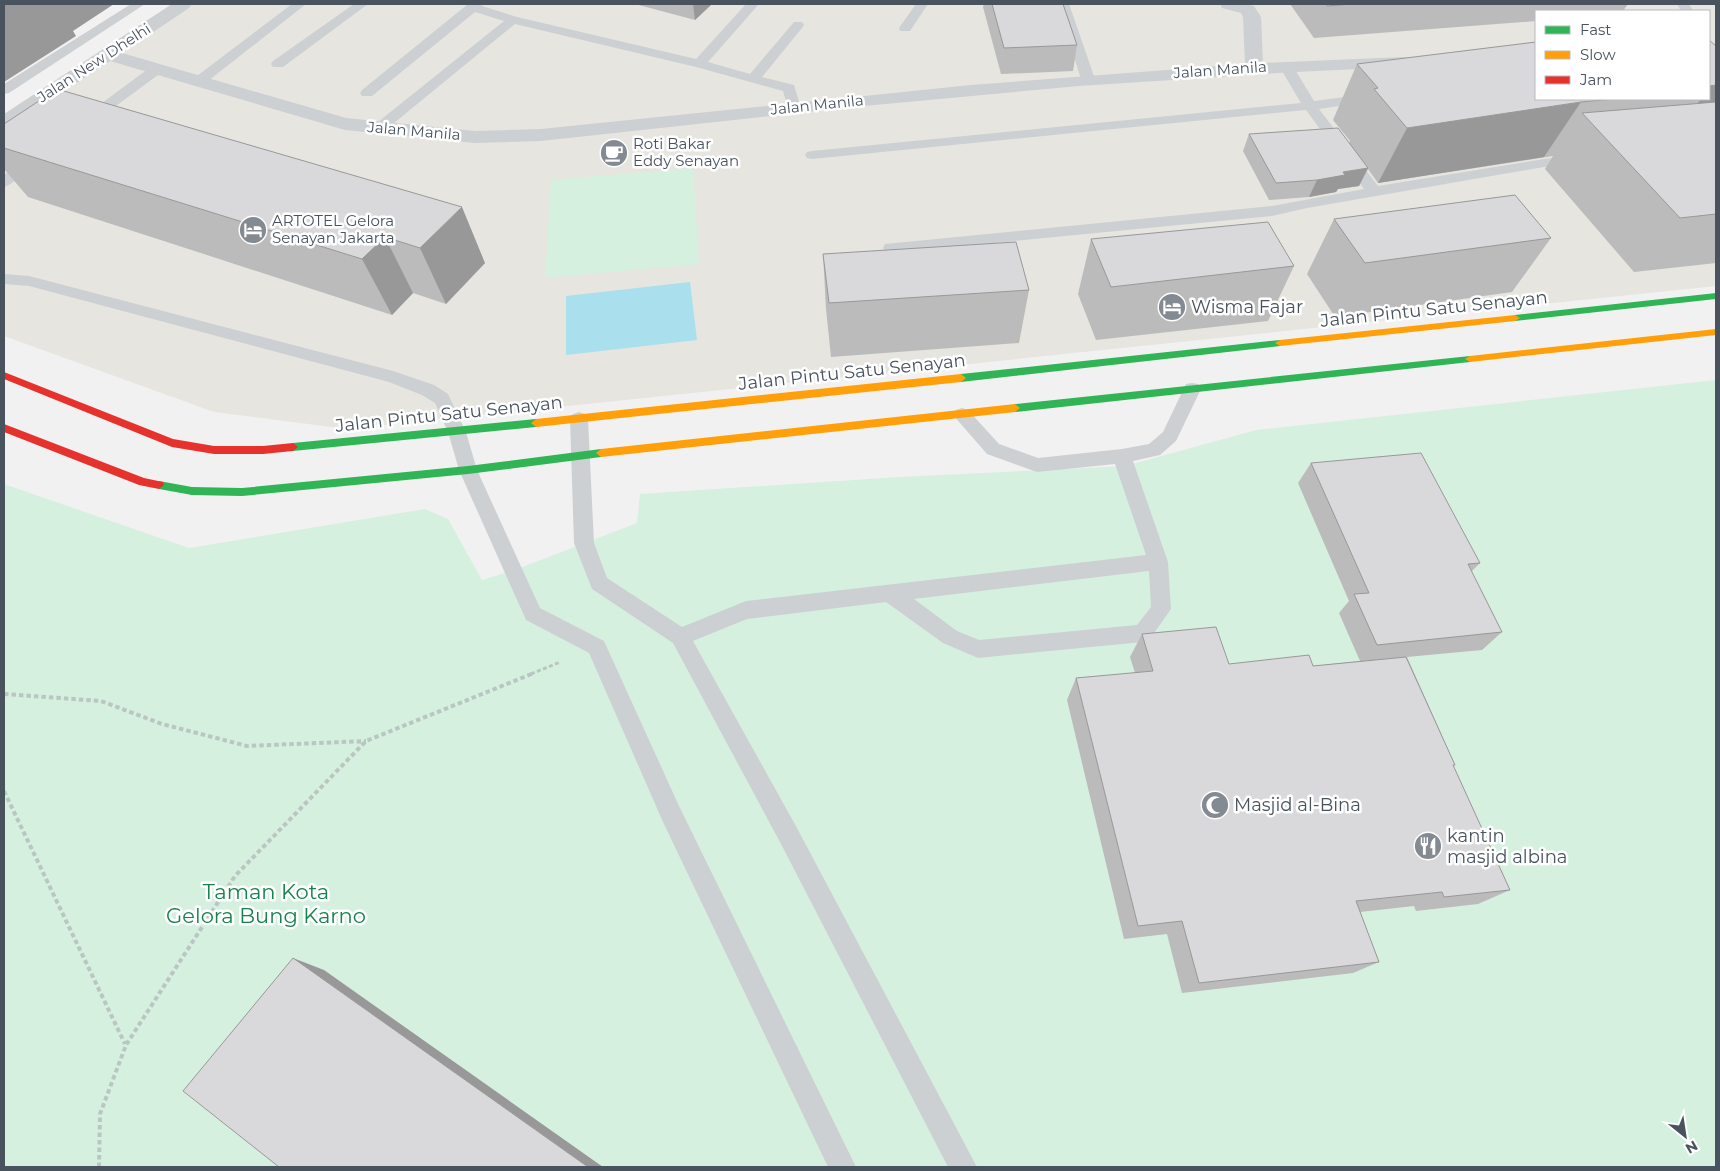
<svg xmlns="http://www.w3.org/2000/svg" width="1720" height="1171" viewBox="0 0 1720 1171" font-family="Montserrat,sans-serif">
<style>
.commercial{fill:#e6e5df;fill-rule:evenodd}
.green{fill:#d6f0e0}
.water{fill:#aadfee}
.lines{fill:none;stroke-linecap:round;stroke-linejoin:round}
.path-far1{stroke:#bac6c2;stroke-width:3;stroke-dasharray:4 2.5;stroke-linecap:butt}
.path{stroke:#bac6c2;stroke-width:4;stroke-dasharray:4.5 3;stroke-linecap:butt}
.lane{fill:#cdd0d2;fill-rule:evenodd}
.street{fill:#cdd0d2;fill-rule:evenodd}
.fast{fill:#30b455;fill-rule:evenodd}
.slow{fill:#ff9f0a;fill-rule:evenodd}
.jam{fill:#e5322d;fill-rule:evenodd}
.wall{fill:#bbbbbc}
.shaded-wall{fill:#989899}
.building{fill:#d9d9db;stroke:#989899}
.labels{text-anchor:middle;stroke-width:5;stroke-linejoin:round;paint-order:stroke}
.far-street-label{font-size:15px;fill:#48535e;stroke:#fff}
.far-poi-label{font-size:15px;fill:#48535e;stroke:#fff;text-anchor:start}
.poi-label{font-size:18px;fill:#48535e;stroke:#fff;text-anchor:start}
.street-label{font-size:18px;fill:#48535e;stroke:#fff}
.near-park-label{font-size:21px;fill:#16824e;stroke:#fff}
</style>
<rect width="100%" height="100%" fill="#f2f1f1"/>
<path class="commercial" d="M176 4H1716V286L347 429 214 412 4 336V116ZM1536 11H1709V99H1536Z"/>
<path class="green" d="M693 168 699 264 545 278 551 180Z
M1716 380V1167H4V484L189 548 425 509 448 519 482 580 512 571 637 523 640 494 899 477 1125 466 1256 430Z"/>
<path class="water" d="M690 282 697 340 566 355V296Z"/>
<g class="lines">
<path class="path-far1" d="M531 674 560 662"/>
<path class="path" d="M4 694 101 701 162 724 247 746 366 741
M4 791 125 1044
M99 1167 100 1114 126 1045 235 876 366 741 534 673"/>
<path class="lane" d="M131 4H145L9 93 4 94V84Z
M292 4H306L203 85H193L191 82 193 79Z
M354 4H368L283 67H273L271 64 273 61Z
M468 4H483L482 6 517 17 696 59 746 4H759L708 62 750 74 794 22H802L804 25 802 28 762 77 794 85 801 108 799 111H789L783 91 696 67 515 24 383 132H373L371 129 373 126 504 21 475 12 372 96H362L360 93 362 90Z
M916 4H928L910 31H900L899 28Z
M1057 4H1069L1095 79 1093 82 1088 83 1081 79Z
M1677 4H1689L1693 11H1681Z
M1286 62 1291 63 1314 101 1368 94 1373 95 1375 98 1373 101 1319 109 1378 186 1544 159 1575 156 1580 157 1582 160 1580 163 1544 167 1307 208 1272 216 891 253 885 252 883 248 885 244 1272 206 1364 189 1306 110 812 159 807 158 805 155 807 152 812 151 1301 103 1279 66Z
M157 65 164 69 162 72 93 123H83L81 120 83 117 152 66Z
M32 157 37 158 39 161 37 164 9 185 4 187V175L27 158Z
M4 274 29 276 393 371 434 385 448 394 466 432 477 470 540 608 604 641 679 806 856 1167H828L663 822 589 653 526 620 459 470 448 432 435 403 422 395 389 382 29 286 4 284Z
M1192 383 1198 384 1201 389 1176 441 1160 455 1133 461 1168 562 1171 609 1150 639 1143 642 978 658 943 643 886 602 747 619 693 641 797 828 977 1167H948L781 844 673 643 592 589 574 543 570 419 573 414 579 412 585 414 588 419 594 543 607 578 682 627 746 601 1146 555 1115 464 1037 472 987 454 953 415 956 410 962 408 968 410 999 444 1038 458 1122 449 1149 444 1163 432 1186 384ZM1149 571 1151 607 1137 625 979 640 957 631 914 599Z"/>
<path class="street" d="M172 4H192L189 8 122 53 346 118 475 131 541 129 971 85 1245 64 1243 17 1241 13 1222 8 1220 4H1245L1254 6 1261 17 1263 63 1403 57 1409 58 1412 62 1409 66 1403 67 1295 72 1079 86 864 106 541 141 475 143 345 130 110 61 11 126 4 128V114Z"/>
<path class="fast" d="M1716 293V299L1515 321 1510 318 1515 315Z
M1280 340 1285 343 1280 346 961 382 956 378 961 374Z
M1470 356 1475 359 1470 362 1015 412 1010 408 1015 404Z
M536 419 541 423 536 427 293 451 288 447 293 443Z
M601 449 606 453 601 457 468 474 242 496 192 495 159 489 154 485 159 481 192 487 242 488 468 466Z"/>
<path class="slow" d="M1515 315 1520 318 1515 321 1280 346 1275 343 1280 340Z
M1716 329V335L1470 362 1465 359 1470 356Z
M961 374 966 378 961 382 536 427 531 423 536 419Z
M1015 404 1020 408 1015 412 601 457 596 453 601 449Z"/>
<path class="jam" d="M4 372 173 439 214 446H263L293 443 298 447 293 451 263 454H214L172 447 4 379Z
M4 424 144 478 163 482 164 485 159 489 139 485 4 432Z"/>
</g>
<path class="wall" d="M635 4H712L695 20Z
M984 4H1063L1077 45 1073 71 1001 74 983 7Z
M1290 4H1628L1623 11H1536V21L1314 38Z
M1716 46V263L1634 272 1545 169 1553 156 1378 183 1368 169 1359 186 1338 189 1336 192 1309 197 1269 200 1243 151 1249 134 1349 143 1350 141 1333 120 1357 64 1536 99H1709Z
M4 124 485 263 446 304 413 293 392 315 28 197 4 169Z
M1334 219 1551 238 1512 292 1335 317 1307 274Z
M1091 239 1294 266 1268 321 1096 340 1078 294Z
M823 254 1029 290 1019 343 831 357 826 309Z
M1311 463 1480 563 1471 572 1502 632 1482 650 1407 657 1455 765 1453 766 1510 890 1478 904 1416 911 1414 906 1360 912 1379 962 1353 973 1182 993 1167 934 1124 939 1067 700 1076 678 1135 673 1130 657 1142 634 1229 664 1313 666 1360 661 1339 613 1349 601 1298 483Z"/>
<path class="shaded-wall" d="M4 4H114L73 31 76 36 4 82Z
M693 4H712L695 20Z
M1716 85V131L1667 142 1701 99H1709V86Z
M1581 102 1544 157 1378 183 1407 128Z
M1368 168 1359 186 1338 189 1336 192 1309 197 1317 180 1343 172Z
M462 207 485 263 446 304 420 248Z
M385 237 413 293 392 315 362 259Z
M293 958 324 970 603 1167H588Z"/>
<path class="building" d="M992 4H1063L1077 45 1004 48Z
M1326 4H1351L1327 6Z
M1709 40 1716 46V85L1709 86Z
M1536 42V99H1614L1581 102 1407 128 1374 89 1378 88 1357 64Z
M57 89 462 207 420 248 385 237 362 259 4 148V124Z
M1716 102V214L1680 218 1582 113Z
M1338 128 1368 168 1343 172 1345 175 1317 180 1276 183 1249 134Z
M1515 195 1551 238 1365 263 1334 219Z
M1268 222 1294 266 1111 287 1091 239Z
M1016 242 1029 290 829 303 823 254Z
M1421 453 1480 563 1468 564 1502 632 1377 645 1354 594 1369 593 1311 463Z
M1216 627 1229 664 1309 655 1313 666 1406 657 1455 765H1453L1510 890 1444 897 1442 892 1356 901 1379 962 1199 983 1182 921 1138 926 1076 678 1153 671 1142 634Z
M293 958 588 1167H279L183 1091Z"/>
<defs>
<symbol id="cafe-disc" viewBox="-11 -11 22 22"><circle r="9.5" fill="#848a91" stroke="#fff"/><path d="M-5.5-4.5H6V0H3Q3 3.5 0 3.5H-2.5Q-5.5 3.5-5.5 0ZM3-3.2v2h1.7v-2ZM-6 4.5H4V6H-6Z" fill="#fff"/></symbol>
<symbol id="hotel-disc" viewBox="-11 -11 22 22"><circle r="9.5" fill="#848a91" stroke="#fff"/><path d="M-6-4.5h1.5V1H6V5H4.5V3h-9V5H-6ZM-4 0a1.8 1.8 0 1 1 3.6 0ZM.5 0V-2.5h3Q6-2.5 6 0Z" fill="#fff"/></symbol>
<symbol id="mosque-disc" viewBox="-11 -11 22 22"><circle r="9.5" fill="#848a91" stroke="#fff"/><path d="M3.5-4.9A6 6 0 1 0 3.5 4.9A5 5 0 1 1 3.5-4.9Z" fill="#fff"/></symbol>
<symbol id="restaurant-disc" viewBox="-11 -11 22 22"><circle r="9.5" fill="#848a91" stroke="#fff"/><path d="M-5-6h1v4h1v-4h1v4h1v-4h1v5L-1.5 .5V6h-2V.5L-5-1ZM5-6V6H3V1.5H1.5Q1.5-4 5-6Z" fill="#fff"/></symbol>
</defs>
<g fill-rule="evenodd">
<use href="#cafe-disc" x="598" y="137" width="32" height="32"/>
<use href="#hotel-disc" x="237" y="214" width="32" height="32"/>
<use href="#hotel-disc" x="1156" y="291" width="32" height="32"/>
<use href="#mosque-disc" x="1199" y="789" width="32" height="32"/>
<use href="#restaurant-disc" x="1412" y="830" width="32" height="32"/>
</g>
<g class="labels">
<g class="far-street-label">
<text transform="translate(94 63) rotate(-33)" y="5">Jalan New Dhelhi</text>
<text transform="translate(1220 70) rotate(-4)" y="5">Jalan Manila</text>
<text transform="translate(817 105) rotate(-6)" y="5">Jalan Manila</text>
<text transform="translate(414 131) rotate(5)" y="5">Jalan Manila</text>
</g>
<g class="far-poi-label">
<text x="633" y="149">Roti Bakar<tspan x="633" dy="17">Eddy Senayan</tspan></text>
<text x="272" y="226">ARTOTEL Gelora<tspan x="272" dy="17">Senayan Jakarta</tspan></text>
</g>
<g class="poi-label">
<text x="1191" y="313">Wisma Fajar</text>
<text x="1234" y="811">Masjid al-Bina</text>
<text x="1447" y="842">kantin<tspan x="1447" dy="21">masjid albina</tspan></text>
</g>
<g class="street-label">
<text transform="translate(1434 309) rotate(-6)" y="6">Jalan Pintu Satu Senayan</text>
<text transform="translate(852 372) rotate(-6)" y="6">Jalan Pintu Satu Senayan</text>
<text transform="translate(449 414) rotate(-6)" y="6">Jalan Pintu Satu Senayan</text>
</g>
<g class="near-park-label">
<text x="266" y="899">Taman Kota<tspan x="266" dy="24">Gelora Bung Karno</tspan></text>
</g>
</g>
<rect width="1720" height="1171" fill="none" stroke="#48535e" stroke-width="10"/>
<rect x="1535" y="10" width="175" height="90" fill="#ffffff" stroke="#b6babf"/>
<rect x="1545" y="26" width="25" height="8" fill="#30b455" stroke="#b6babf"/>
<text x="1580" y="35" font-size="15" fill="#48535e">Fast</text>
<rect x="1545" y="51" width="25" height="8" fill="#ff9f0a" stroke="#b6babf"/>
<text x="1580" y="60" font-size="15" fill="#48535e">Slow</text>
<rect x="1545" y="76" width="25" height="8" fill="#e5322d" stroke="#b6babf"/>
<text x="1580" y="85" font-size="15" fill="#48535e">Jam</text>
<g transform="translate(1685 1136) rotate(150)" stroke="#ffffff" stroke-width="4" paint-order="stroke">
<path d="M0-4L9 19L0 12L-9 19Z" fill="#48535e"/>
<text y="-8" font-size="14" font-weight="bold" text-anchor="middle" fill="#48535e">N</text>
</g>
</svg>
